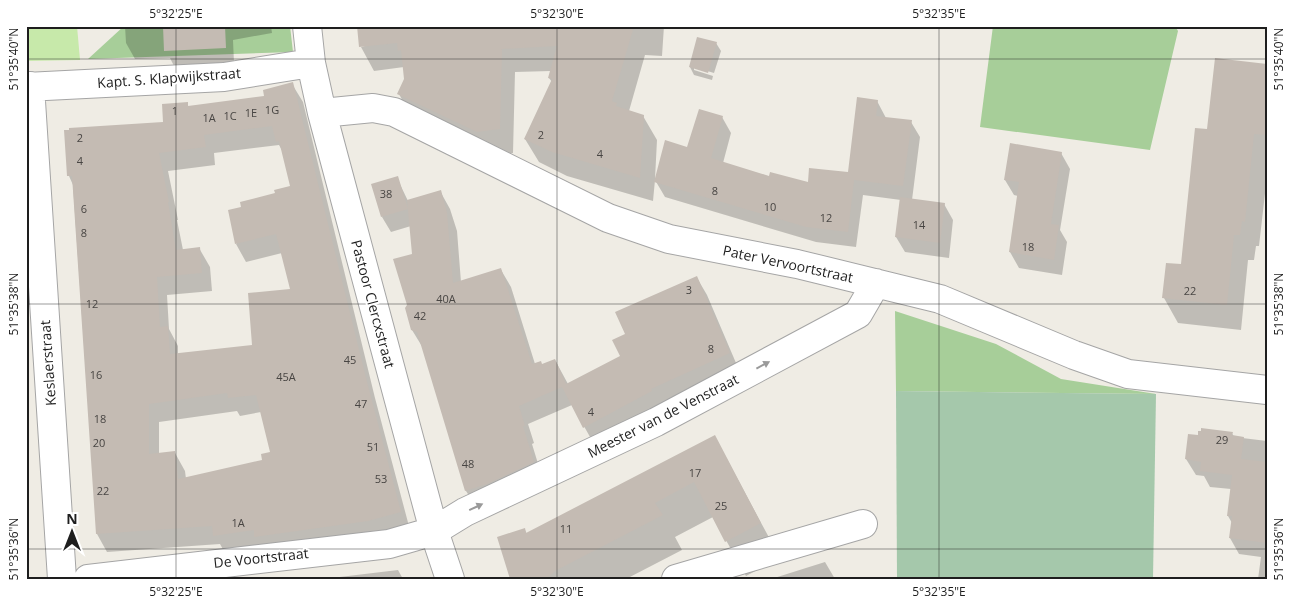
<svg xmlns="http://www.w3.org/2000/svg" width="1293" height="605" viewBox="0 0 1293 605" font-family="'Open Sans',sans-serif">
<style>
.grass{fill:#c7e9aa}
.forest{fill:#a7ce99}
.cemetery{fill:#a5c8ab}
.shadow{fill:#0003;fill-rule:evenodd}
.building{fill:#c4bbb3;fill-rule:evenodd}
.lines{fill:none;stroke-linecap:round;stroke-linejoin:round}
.minor-casing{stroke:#a5a5a5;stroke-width:30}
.minor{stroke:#fff;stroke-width:28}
.oneway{fill:#9a9a9a}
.ticks{fill:none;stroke:#1e1e1e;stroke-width:1;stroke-opacity:0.45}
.labels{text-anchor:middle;stroke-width:4;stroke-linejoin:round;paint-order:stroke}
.number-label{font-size:11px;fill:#484543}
.street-label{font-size:14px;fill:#1e1e1e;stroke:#fff}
.neatline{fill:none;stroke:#1e1e1e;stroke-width:2}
.ticks-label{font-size:12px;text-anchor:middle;fill:#1e1e1e}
</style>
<rect width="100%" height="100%" fill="#efece4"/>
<path class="grass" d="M26 26H77L80 60 26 61Z"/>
<path class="forest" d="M124 26H290L293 52 88 59Z
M993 26H1175L1178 31 1150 150 980 127Z
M895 311 996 344 1061 379 1156 394 896 391Z"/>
<path class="cemetery" d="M896 391 1156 394 1153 579H897Z"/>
<path class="shadow" d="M125 26H271L272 33 233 40 234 63 174 66 170 58 135 59 126 43Z
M443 26H664L662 56 645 55 629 111 643 116 657 140 655 179 722 117 731 133 723 163 770 177 809 184 849 174 877 101 886 118 911 122 920 137 912 200 944 204 953 220 949 258 905 252 896 237 901 200 863 195 856 247 816 242 665 197 655 180 653 201 567 176 539 162 525 139 552 82 549 78 551 71 515 72 513 153 492 156 412 118 399 94 406 79 404 67 374 71 361 47Z
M716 43 721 51 714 73 694 67V70L713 76 712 80 694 75 690 67Z
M1267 65V176L1259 246H1256L1254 260H1248L1241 330 1178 323 1164 298 1182 265 1208 130Z
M292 84 303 102 375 398 410 530 225 553 220 544 107 552 97 534 73 185 69 176 66 131 164 124 187 104 189 107 266 98ZM279 145 283 152 292 187 236 244 246 262 282 253 292 290 253 347 178 355V346L169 329 167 295 212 291 210 267 199 248 183 250 177 220H178L168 171 215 165 214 153ZM237 411 240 416 261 412 271 453 264 461 186 479 185 471 175 453 159 454V422Z
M1061 153 1070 169 1060 230 1067 242 1062 275 1019 268 1010 252 1018 196 1014 195 1005 180Z
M397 178 408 201 440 191 450 209 457 231 461 282 501 270 511 287 535 364 542 366 555 360 568 384 622 357 627 334 697 278 707 295 739 370 594 444 572 405 528 424 534 443 532 444 543 480 477 508 466 491 423 348 412 330 409 306 414 254 411 226 391 232 382 217Z
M1232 433 1234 437 1267 441V579H1258L1261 557 1239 554 1230 538 1232 523 1228 516 1231 489 1210 487 1204 476 1196 475 1186 459Z
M715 437 780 558 746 576 713 517 675 537 682 550 626 579H512L525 530 527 534Z
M825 562 835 579H771Z
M398 570 403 579H323Z"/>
<path class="building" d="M163 26H225L226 48 164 51Z
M357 26H634L612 101 617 103 616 106 644 115 640 178 552 152 524 139 552 79 548 78 557 46 502 49 500 129 477 132 397 94 404 79 401 50 398 51 397 43 359 47Z
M697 37 717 42 708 73 689 67Z
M1215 58 1267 64V135L1254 134 1245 222 1242 221 1240 235H1234L1227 305 1162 298 1166 263 1181 264 1195 128 1207 129Z
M293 82 366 378 401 512 368 521 254 537V530L213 536 212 526 96 534 72 176H67L64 130H69V128L163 122 162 104 188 102V106L264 96 263 90ZM272 126 276 142 279 141 290 186 274 190 275 193 240 202 241 207 228 210 235 244 276 234 290 289 248 293 252 345 170 354 168 326 160 327 157 277 202 273 200 247 176 250 168 202H169L159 153 206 147 204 135ZM227 393 228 398 256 395 270 452 261 454 262 460 178 479 175 451 149 454V404Z
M857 97 878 100 876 116 912 120 903 186 854 180 848 232 806 227 654 182 665 140 687 147 699 109 723 116 711 158 769 176 770 172 808 182 809 168 848 172Z
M1010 143 1062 152 1051 224 1059 225 1054 260 1009 252 1019 182 1004 180Z
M398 176 408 209 381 217 371 184Z
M441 190 447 213 453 283 501 268 532 364 541 361 542 364 555 359 566 384 620 356 612 340 625 334 615 312 697 276 730 353 651 389 652 391 583 428 562 387 519 406 525 426H523L534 462 487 484 465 491 417 332 411 330 405 308 407 305 393 259 412 254 407 200Z
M900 197 945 203 940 243 895 237Z
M1201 428 1233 432 1232 435 1244 437 1241 459 1267 462V543L1229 538 1232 516H1227L1232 475 1200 471 1201 462 1185 459 1188 434 1198 435V431H1201Z
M715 435 761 523 725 542 694 482 655 503 663 515 555 571 546 579H510L497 537 525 528 526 533Z"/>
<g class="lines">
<defs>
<path id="minor" d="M307 26 311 63 322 113 434 531 450 579
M30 86 62 579
M26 87 224 77 311 63
M322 113 373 108 394 112 608 218 669 239 797 264 940 299 1074 355 1128 374 1267 390
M88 579 389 544 434 531 465 512 656 422 858 314 876 283
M676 579 863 524"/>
</defs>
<use href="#minor" class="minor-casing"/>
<use href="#minor" class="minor"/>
</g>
<defs><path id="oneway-solid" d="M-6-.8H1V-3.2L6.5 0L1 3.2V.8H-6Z" transform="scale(1.25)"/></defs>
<g class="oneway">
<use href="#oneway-solid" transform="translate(763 365) rotate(-28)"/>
<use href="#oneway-solid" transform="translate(476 507) rotate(-25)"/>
</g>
<path class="ticks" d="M176 26V579M557 26V579M939 26V579M26 59H1267M26 304H1267M26 549H1267"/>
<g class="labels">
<g class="number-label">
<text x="272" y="114">1G</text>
<text x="175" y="115">1</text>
<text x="251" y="117">1E</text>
<text x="230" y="120">1C</text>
<text x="209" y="122">1A</text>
<text x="541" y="139">2</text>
<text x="80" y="142">2</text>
<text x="600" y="158">4</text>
<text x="80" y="165">4</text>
<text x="715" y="195">8</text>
<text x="386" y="198">38</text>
<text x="770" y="211">10</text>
<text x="84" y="213">6</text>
<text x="826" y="222">12</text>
<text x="919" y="229">14</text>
<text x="84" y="237">8</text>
<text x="1028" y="251">18</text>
<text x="689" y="294">3</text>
<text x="1190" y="295">22</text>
<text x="446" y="303">40A</text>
<text x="92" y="308">12</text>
<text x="420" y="320">42</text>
<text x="711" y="353">8</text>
<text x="350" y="364">45</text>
<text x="96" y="379">16</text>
<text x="286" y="381">45A</text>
<text x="361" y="408">47</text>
<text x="591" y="416">4</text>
<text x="100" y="423">18</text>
<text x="1222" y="444">29</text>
<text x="99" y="447">20</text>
<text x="373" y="451">51</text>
<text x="468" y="468">48</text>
<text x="695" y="477">17</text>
<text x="381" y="483">53</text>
<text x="103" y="495">22</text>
<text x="721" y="510">25</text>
<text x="238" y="527">1A</text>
<text x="566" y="533">11</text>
</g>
<g class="street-label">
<text transform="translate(169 78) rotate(-4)" y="5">Kapt. S. Klapwijkstraat</text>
<text transform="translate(788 264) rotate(12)" y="5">Pater Vervoortstraat</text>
<text transform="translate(373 304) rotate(75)" y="5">Pastoor Clercxstraat</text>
<text transform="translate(48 363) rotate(-94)" y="5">Keslaerstraat</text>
<text transform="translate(663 416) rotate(-27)" y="5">Meester van de Venstraat</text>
<text transform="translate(261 558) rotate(-6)" y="5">De Voortstraat</text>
</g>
</g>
<rect width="1293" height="605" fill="none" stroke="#ffffff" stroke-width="55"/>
<g transform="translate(72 532)" stroke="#ffffff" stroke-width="4" paint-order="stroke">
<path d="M0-4L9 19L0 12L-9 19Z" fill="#1e1e1e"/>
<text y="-8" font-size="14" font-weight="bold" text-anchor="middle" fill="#1e1e1e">N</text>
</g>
<rect x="28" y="28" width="1238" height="550" class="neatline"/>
<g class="ticks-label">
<text x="176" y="18">5°32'25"E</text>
<text x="557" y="18">5°32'30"E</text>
<text x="939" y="18">5°32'35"E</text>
<text transform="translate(14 59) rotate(-90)" y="4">51°35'40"N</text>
<text transform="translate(1279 59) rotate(-90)" y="4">51°35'40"N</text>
<text transform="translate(14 304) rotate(-90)" y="4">51°35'38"N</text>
<text transform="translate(1279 304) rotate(-90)" y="4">51°35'38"N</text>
<text transform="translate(14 549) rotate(-90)" y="4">51°35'36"N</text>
<text transform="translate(1279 549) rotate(-90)" y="4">51°35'36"N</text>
<text x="176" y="596">5°32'25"E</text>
<text x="557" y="596">5°32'30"E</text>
<text x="939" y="596">5°32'35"E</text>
</g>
</svg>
